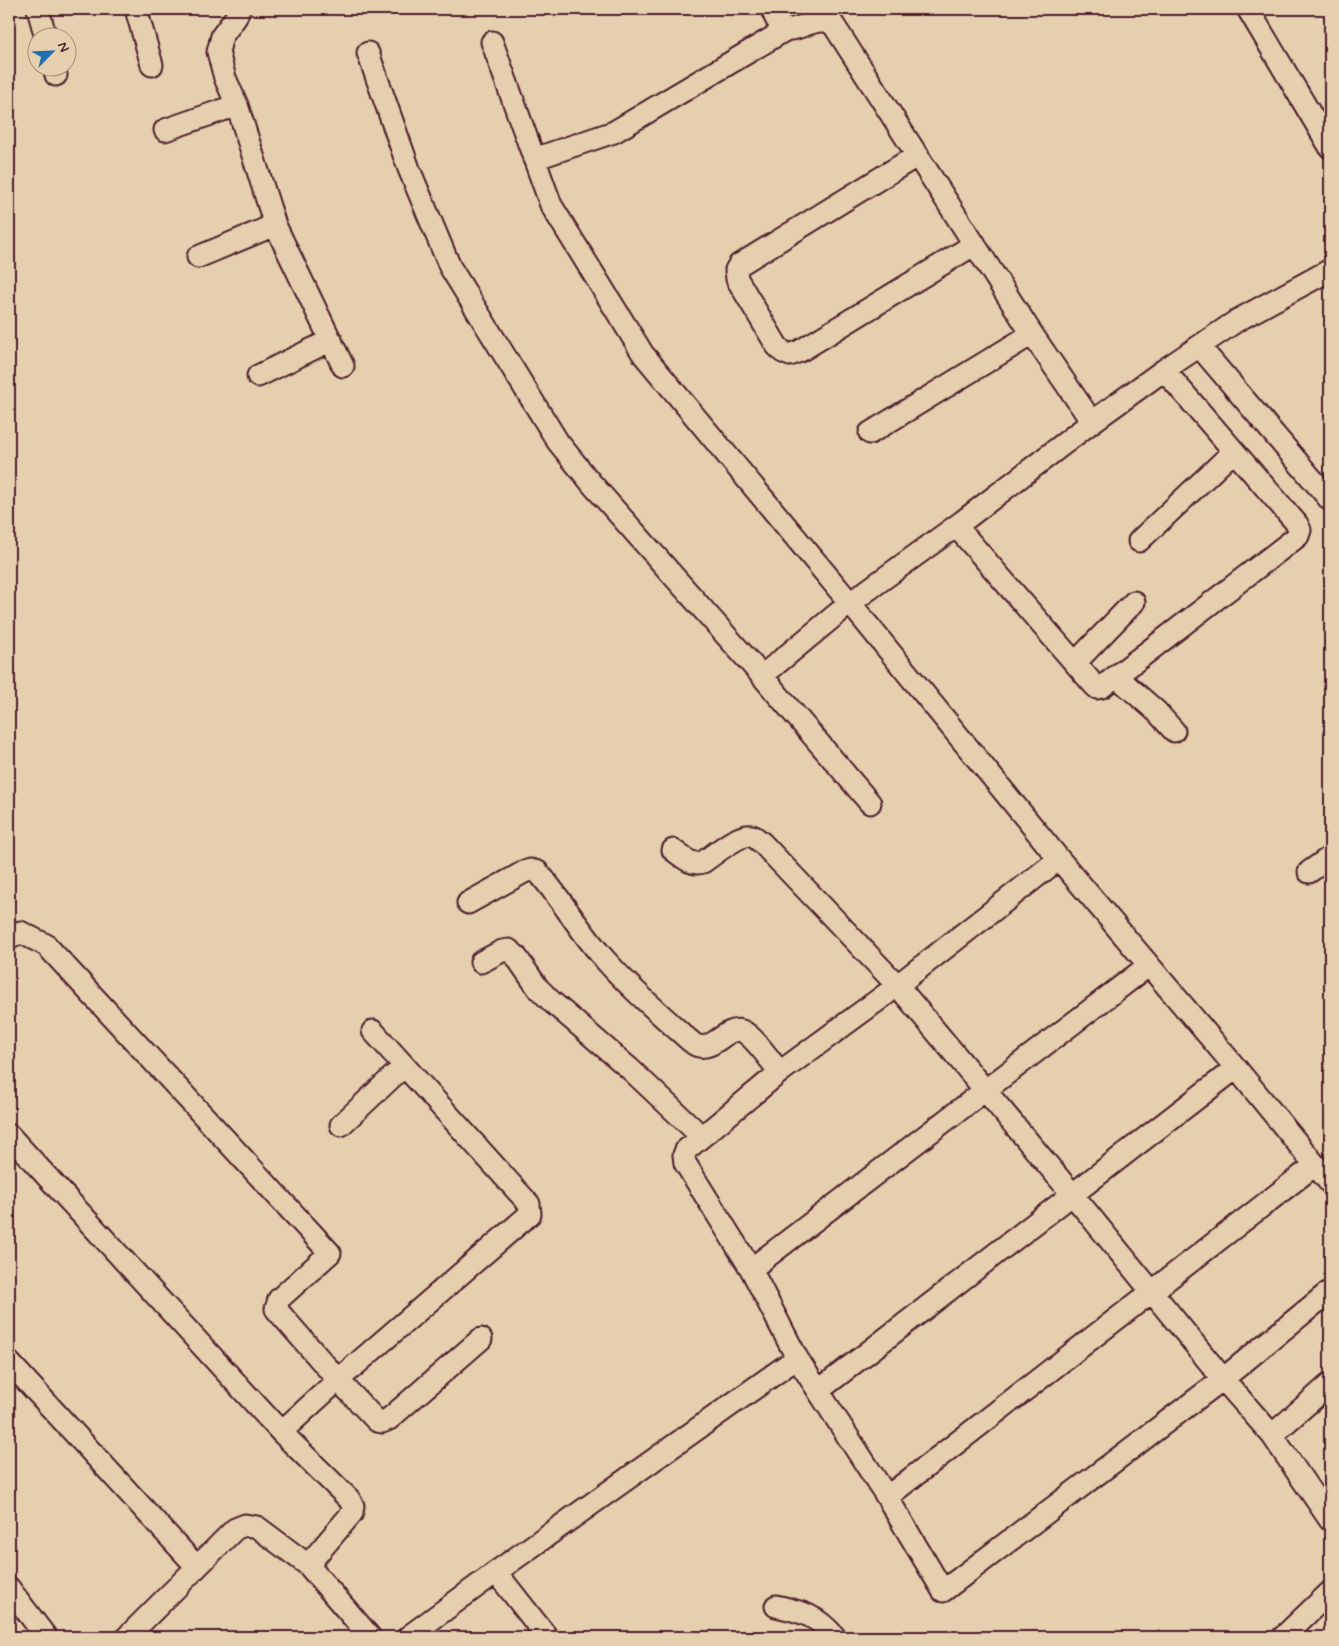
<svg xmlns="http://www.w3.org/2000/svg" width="1339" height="1646" viewBox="0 0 1339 1646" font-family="Mynerve,sans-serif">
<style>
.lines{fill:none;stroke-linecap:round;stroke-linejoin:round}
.minor-casing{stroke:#4a1f2b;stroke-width:25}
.minor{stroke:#e6cfaf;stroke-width:21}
</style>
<rect width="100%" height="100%" fill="#e6cfaf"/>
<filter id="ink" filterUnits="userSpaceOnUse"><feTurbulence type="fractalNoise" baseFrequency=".02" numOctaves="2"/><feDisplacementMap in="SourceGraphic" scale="10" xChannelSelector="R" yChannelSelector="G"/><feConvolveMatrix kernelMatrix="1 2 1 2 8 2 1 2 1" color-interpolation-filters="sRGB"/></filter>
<g filter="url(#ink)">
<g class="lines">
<defs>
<path id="minor" d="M38 9 46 38
M136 9 152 65
M239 9 236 17 222 36 218 52 225 78 237 105 275 225 343 366
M772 9C784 45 798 22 822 21 825 20 830 23 833 24L1032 334 1092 422
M1248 9 1330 147
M492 42 551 205 643 354 850 603 1059 859 1236 1068 1330 1183
M368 53 409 169 450 267 558 442 592 484 762 676 870 803
M54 68 56 75
M165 130 237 105
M918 155 739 265 736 270 737 279 777 346 783 352 790 355 800 351 975 244
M534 159 614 132 787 29
M198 257 275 225
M1199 346 1330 500
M258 376 331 340
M870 433 1032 334
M956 526 1094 685 1097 688 1102 687 1298 536 1300 530 1297 524 1164 370
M1139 541 1234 451
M1075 663 1134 602
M762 676 850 603 963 521 1092 422 1164 370 1238 320 1330 270
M1116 676 1157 712 1174 731
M673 850C683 857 691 866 703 862 715 854 739 833 752 836 756 837 759 841 762 843L897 985 1073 1195 1223 1379 1272 1435 1330 1520
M1309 872 1330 857
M468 903 524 872 530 870 538 872C563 901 582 935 608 963 633 991 661 1015 689 1040 692 1042 695 1046 699 1046 714 1050 727 1026 742 1031 754 1036 771 1062 780 1072
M9 939 20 932 46 945 330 1253 279 1299 276 1309 338 1380 377 1421 382 1422 389 1419 481 1339
M481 962 502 951 509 950 515 955 538 988 552 1002 630 1069 701 1136
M341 1125 404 1066
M9 1135 281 1432 349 1499 353 1506 352 1513 308 1565
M751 1269 1148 966
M797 1358 751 1269 685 1163 684 1155 686 1150 780 1072 885 995 1059 859
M9 1362 197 1567 235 1529 245 1525 257 1527 308 1565 370 1637
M818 1391 1236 1068
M281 1432 338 1380 530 1214 529 1204 373 1031
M1272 1435 1330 1384
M887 1497 1315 1165
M496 1572 547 1637
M9 1588 46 1637
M776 1606C803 1612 816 1615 835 1637
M127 1637 197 1567
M408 1637 496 1572 797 1358 887 1497 943 1591 1223 1379 1330 1291
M1283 1637 1330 1592"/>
</defs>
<use href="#minor" class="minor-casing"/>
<use href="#minor" class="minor"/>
</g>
</g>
<rect width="1339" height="1646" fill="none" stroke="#e6cfaf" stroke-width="30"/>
<rect x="15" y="15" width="1309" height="1616" fill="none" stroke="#4a1f2b" stroke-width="2" filter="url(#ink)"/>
<g transform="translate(52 52) rotate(66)"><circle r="24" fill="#e6cfaf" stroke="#a8897a"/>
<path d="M0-4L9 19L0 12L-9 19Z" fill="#1f6fb2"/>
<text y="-8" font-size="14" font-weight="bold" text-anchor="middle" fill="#4a1f2b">N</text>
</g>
</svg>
